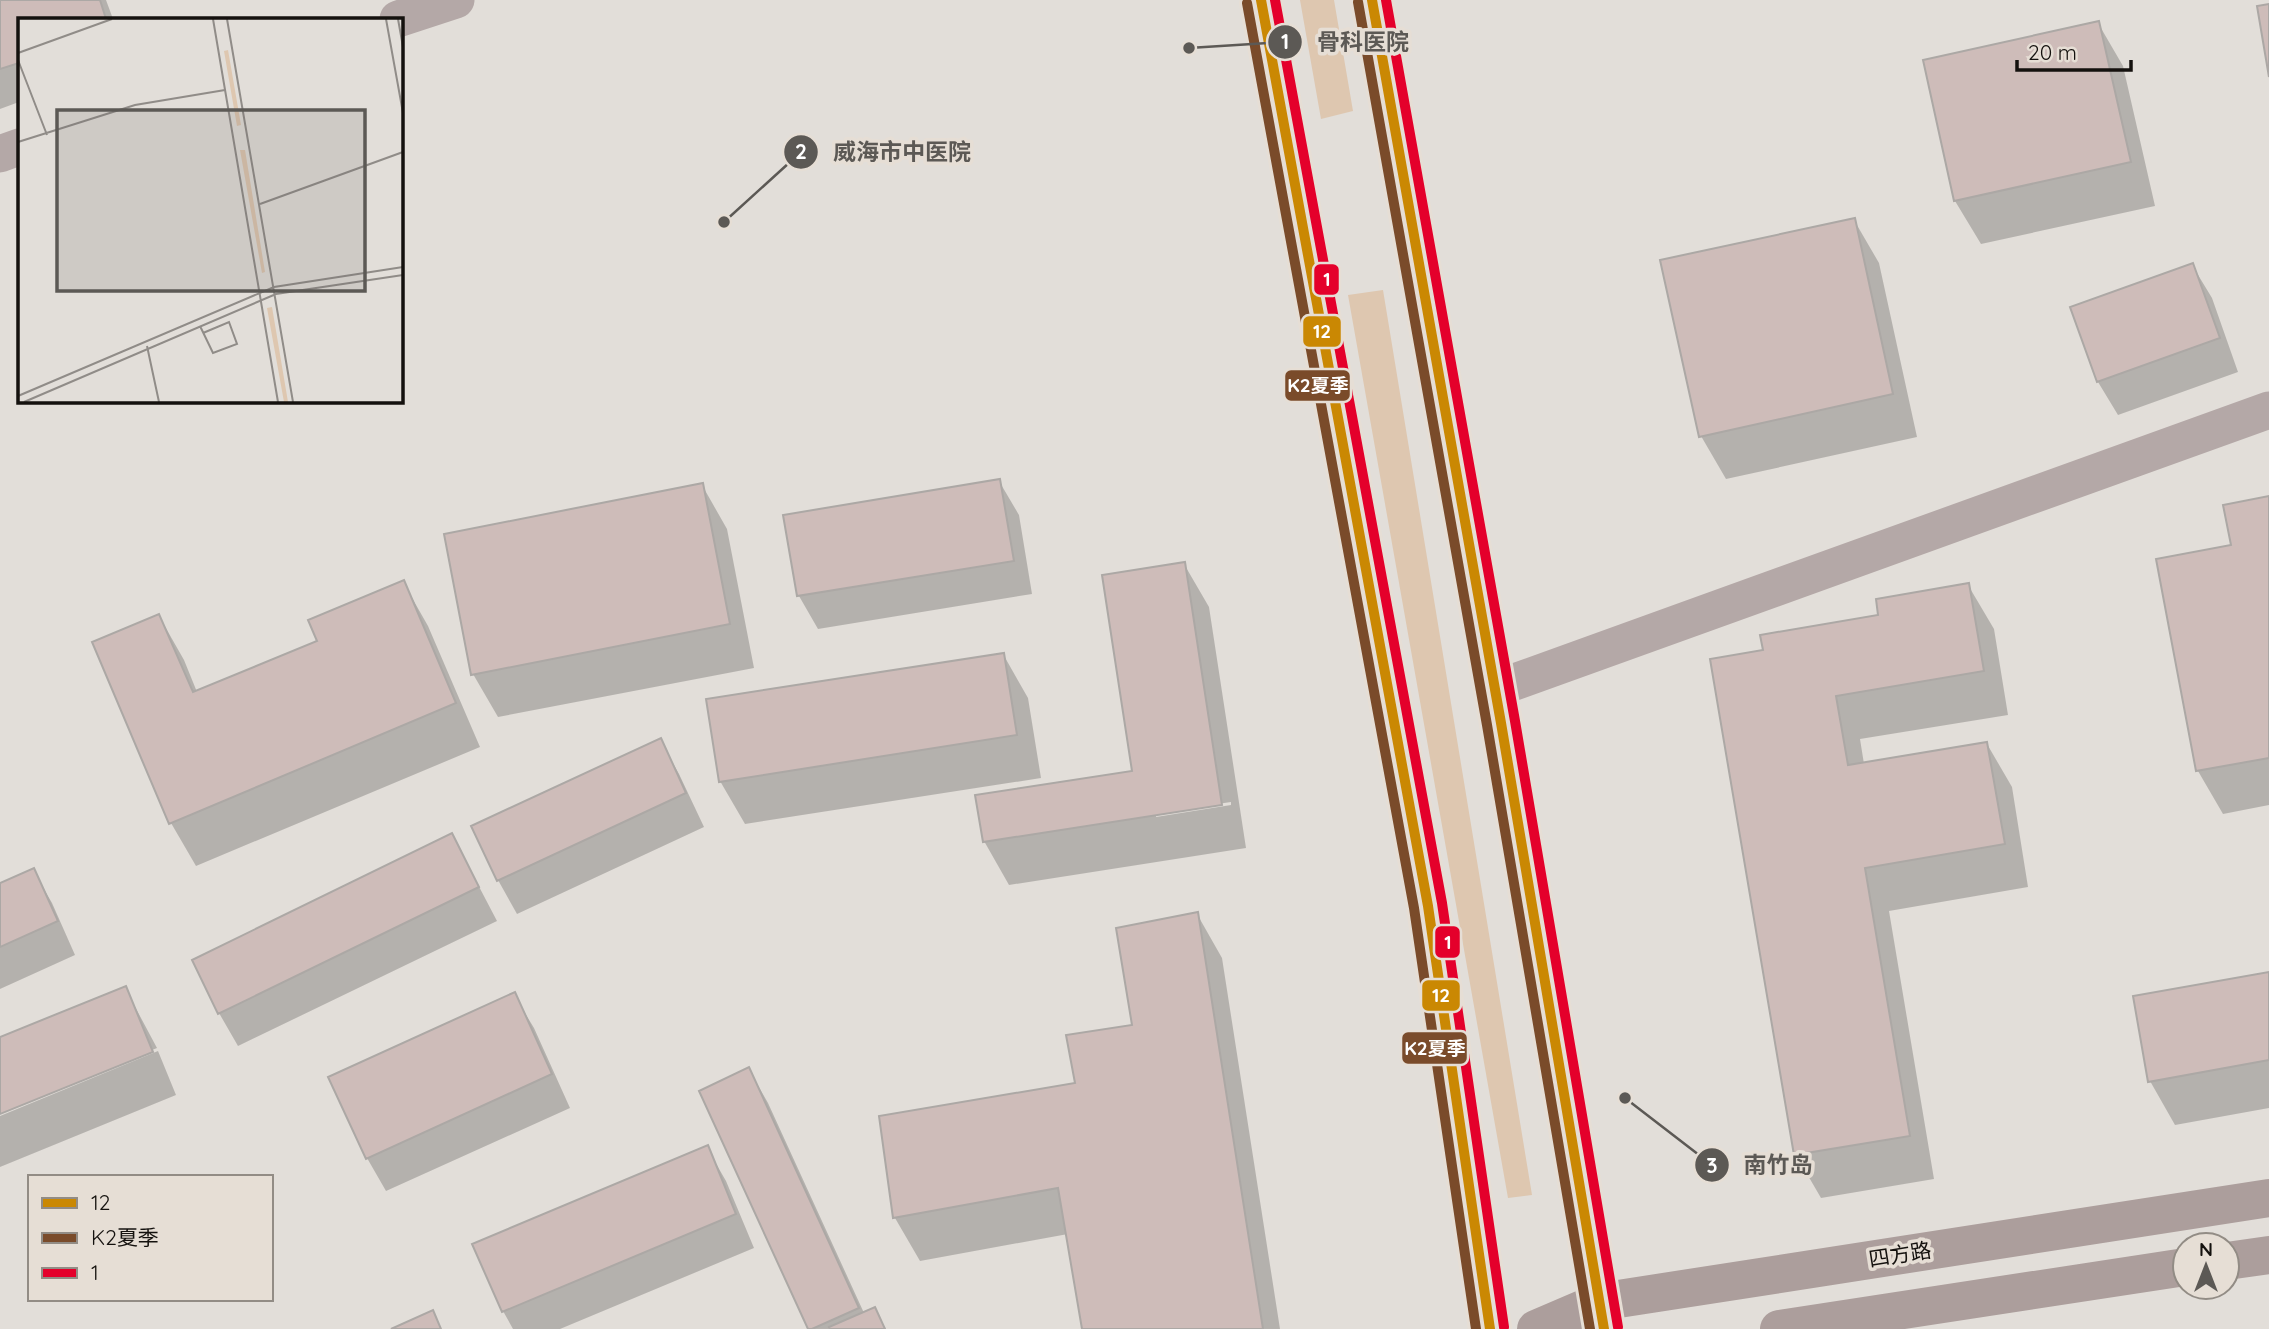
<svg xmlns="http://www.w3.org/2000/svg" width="2269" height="1329" viewBox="0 0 2269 1329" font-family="Quicksand,'Noto Sans SC',sans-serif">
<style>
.green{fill:#dec7b0}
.shadow{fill:#0003;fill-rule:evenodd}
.building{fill:#cebcb9;stroke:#aca8a5;stroke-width:2}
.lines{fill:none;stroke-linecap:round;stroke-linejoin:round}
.minor{stroke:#b4a8a7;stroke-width:37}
.secondary{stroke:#ac9e9c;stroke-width:38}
.primary{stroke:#aea19e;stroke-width:38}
.bus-1-casing{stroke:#e6ded5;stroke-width:16}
.bus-2-casing{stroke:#e6ded5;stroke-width:16}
.bus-3-casing{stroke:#e6ded5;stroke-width:16}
.bus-1{stroke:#ca8803;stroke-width:10}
.bus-2{stroke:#7a4b2a;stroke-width:10}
.bus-3{stroke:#e4002b;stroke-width:10}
.labels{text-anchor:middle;stroke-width:7;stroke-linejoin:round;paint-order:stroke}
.street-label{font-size:21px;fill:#14110e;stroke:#e6ded5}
.inset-road{fill:none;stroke:#908c88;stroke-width:2}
.view{fill:#5c5955;fill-opacity:0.15;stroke:#5c5955;stroke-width:3.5}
.inset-edge{fill:none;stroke:#14110e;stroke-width:3.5}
.leader{fill:none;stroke:#5c5955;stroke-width:2.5}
.callout-dot{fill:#5c5955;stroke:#e6ded5;stroke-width:2.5}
.mark-label{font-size:21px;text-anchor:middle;font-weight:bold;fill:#fff}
.callout-label{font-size:23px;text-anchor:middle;font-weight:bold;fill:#5c5955;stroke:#e6ded5;stroke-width:7;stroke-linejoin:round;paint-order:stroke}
.line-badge{stroke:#e6ded5;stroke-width:2.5}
.badge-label{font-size:19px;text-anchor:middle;font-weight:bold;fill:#fff}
</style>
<rect width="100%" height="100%" fill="#e2ded9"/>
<path class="green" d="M1300 0H1334L1353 111 1321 119Z
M1383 290 1532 1195 1508 1198 1348 295Z"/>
<path class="shadow" d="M0 0H106L113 19H19V102L0 109Z
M2098 23 2123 66 2155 206 1981 244 1955 201Z
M1854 220 1879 263 1917 437 1726 479 1701 436Z
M2192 265 2212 298 2238 372 2118 415 2098 382 2072 308Z
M999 481 1019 515 1032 594 818 629 799 596 786 517Z
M702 485 727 529 754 668 498 717 473 674Z
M2269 498V805L2223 814 2198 771 2158 560 2233 546Z
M1184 564 1209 607 1246 848 1009 885 984 841 1134 772ZM1231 802V805L1156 817V813Z
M403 582 428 626 480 747 196 866 171 823 159 616 184 660 197 692 319 642Z
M1968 585 1994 629 2008 715 1860 739 1864 764 1987 744 2012 787 2028 887 1889 911 1934 1179 1821 1198 1796 1155 1712 660 1765 651 1880 617Z
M1003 654 1028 698 1041 778 745 824 720 781Z
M660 740 679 774 704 827 517 914 498 880Z
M452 835 497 921 238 1046 219 1013Z
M33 870 52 903 75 955 0 989V885Z
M1197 914 1222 958 1280 1329H1084L1068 1234 920 1261 895 1218 881 1118 1078 1085 1134 1027Z
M2269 974V1108L2175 1125 2150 1081Z
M125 988 157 1048 0 1112V1039Z
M514 995 534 1028 570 1108 386 1191 367 1158Z
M158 1051 176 1095 0 1167V1116Z
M749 1070 768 1103 864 1313 874 1309 886 1329H810Z
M707 1148 726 1181 754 1248 560 1329H513L503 1311Z"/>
<path class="building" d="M0 0H100L106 19H19V63L0 69Z
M2269 4V77L2257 6Z
M2099 21 2131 162 1954 201 1923 60Z
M1855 218 1893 394 1699 437 1660 260Z
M2193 263 2220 338 2097 382 2070 307Z
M1000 479 1014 561 797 596 783 515Z
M703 483 730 624 471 675 444 534Z
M2269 496V758L2196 771 2156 559 2231 545 2223 505Z
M1185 562 1222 805 983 842 975 795 1132 771 1102 575Z
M404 580 456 703 169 824 92 642 159 614 193 692 317 641 308 620Z
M1969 583 1984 671 1836 696 1848 765 1987 742 2005 844 1865 868 1910 1136 1794 1155 1710 659 1763 650 1760 635 1878 615 1876 599Z
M1004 653 1017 735 719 782 706 699Z
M661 738 686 793 497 881 471 826Z
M452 833 479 887 218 1014 192 960Z
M34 868 58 921 0 947V883Z
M1198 912 1263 1329H1082L1058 1188 893 1218 879 1116 1075 1083 1066 1035 1132 1025 1116 928Z
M2269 972V1060L2148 1082 2133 996Z
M126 986 153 1052 0 1114V1037Z
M515 992 552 1074 366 1159 328 1077Z
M749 1067 859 1308 812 1329H808L699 1091Z
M708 1145 736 1214 502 1312 472 1244Z
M875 1307 885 1329H830L829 1327Z
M433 1310 441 1329H391Z"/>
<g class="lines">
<path class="minor" d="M398 19 456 0
M0 154 19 147
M1495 689 2269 410"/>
<path class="secondary" d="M2227 1261 2269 1255
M1536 1329 1599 1302 2269 1198
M1779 1329 2185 1267"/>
<path class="primary" d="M1261 0 1428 906 1490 1329
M1372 0 1501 723 1604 1329"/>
<defs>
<path id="bus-1" d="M1261 0 1428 906 1490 1329
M1372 0 1501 723 1604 1329"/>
<path id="bus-2" d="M1358 2 1487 725 1590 1329
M1247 3 1414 908 1476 1329"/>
<path id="bus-3" d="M1275 0 1442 903 1504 1327
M1386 0 1515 721 1618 1327"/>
</defs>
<use href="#bus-1" class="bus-1-casing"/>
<use href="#bus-2" class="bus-2-casing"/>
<use href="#bus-3" class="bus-3-casing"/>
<use href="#bus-1" class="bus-1"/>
<use href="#bus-2" class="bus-2"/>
<use href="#bus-3" class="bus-3"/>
</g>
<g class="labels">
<g class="street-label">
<text transform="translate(1900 1255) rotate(-9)" y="7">四方路</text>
</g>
</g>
<g transform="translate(18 18)">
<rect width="385" height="385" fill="#e2ded9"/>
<path d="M210 32 223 107 219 108 206 33ZM222 132H227L247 254 244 255ZM254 289 270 384H266L249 290Z" fill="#dec7b0"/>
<path class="inset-road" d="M195 1 260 384M209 1 275 384M368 1 385 95M380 1 385 29M0 35 94 1M0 42 29 117M0 124 117 87 207 72M242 186 385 134M182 308 195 335 219 326 211 304 185 315M129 328 141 384M0 378 256 269 385 249M6 384 258 276 385 257"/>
<path class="view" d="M39 92H347V273H39Z"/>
<rect width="385" height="385" class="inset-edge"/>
</g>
<path class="leader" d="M1189 48L1285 42M724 222L801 152M1625 1098L1712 1165"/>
<g class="callout-dot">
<circle cx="1189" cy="48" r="7"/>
<circle cx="724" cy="222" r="7"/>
<circle cx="1625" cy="1098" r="7"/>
<circle cx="1285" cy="42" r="18"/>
<circle cx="801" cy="152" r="18"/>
<circle cx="1712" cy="1165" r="18"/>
</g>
<g class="mark-label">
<text x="1285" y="49">1</text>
<text x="801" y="159">2</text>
<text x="1712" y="1173">3</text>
</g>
<g class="callout-label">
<text x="1363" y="50">骨科医院</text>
<text x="902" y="160">威海市中医院</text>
<text x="1778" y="1173">南竹岛</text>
</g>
<g class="line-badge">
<rect x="1313" y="263" width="27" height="33" rx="7" fill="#e4002b"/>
<rect x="1302" y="315" width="40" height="33" rx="7" fill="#ca8803"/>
<rect x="1284" y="369" width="67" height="33" rx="7" fill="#7a4b2a"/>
<rect x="1434" y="925" width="27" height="34" rx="7" fill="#e4002b"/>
<rect x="1421" y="979" width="40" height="33" rx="7" fill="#ca8803"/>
<rect x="1401" y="1031" width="67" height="34" rx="7" fill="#7a4b2a"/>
</g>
<g class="badge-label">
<text x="1327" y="286">1</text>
<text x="1322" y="338">12</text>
<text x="1318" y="392">K2夏季</text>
<text x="1448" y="949">1</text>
<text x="1441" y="1002">12</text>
<text x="1435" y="1055">K2夏季</text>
</g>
<rect x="28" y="1175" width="245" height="126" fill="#e6ded5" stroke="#928c85" stroke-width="2"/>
<rect x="42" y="1198" width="35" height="10" fill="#ca8803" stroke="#928c85" stroke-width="2"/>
<text x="91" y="1210" font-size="21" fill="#14110e">12</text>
<rect x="42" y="1233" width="35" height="10" fill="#7a4b2a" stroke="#928c85" stroke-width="2"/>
<text x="91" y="1245" font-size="21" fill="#14110e">K2夏季</text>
<rect x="42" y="1268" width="35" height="10" fill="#e4002b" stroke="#928c85" stroke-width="2"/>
<text x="91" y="1280" font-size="21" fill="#14110e">1</text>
<g transform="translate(2206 1266)"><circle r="33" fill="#e6ded5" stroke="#928c85" stroke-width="2"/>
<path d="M0-5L12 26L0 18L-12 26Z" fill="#5c5955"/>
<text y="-10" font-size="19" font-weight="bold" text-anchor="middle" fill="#14110e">N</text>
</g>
<path d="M2017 60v10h114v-10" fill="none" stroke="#14110e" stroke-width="3.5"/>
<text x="2028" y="60" font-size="21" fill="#14110e" stroke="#e6ded5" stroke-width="5" paint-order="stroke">20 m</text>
</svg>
